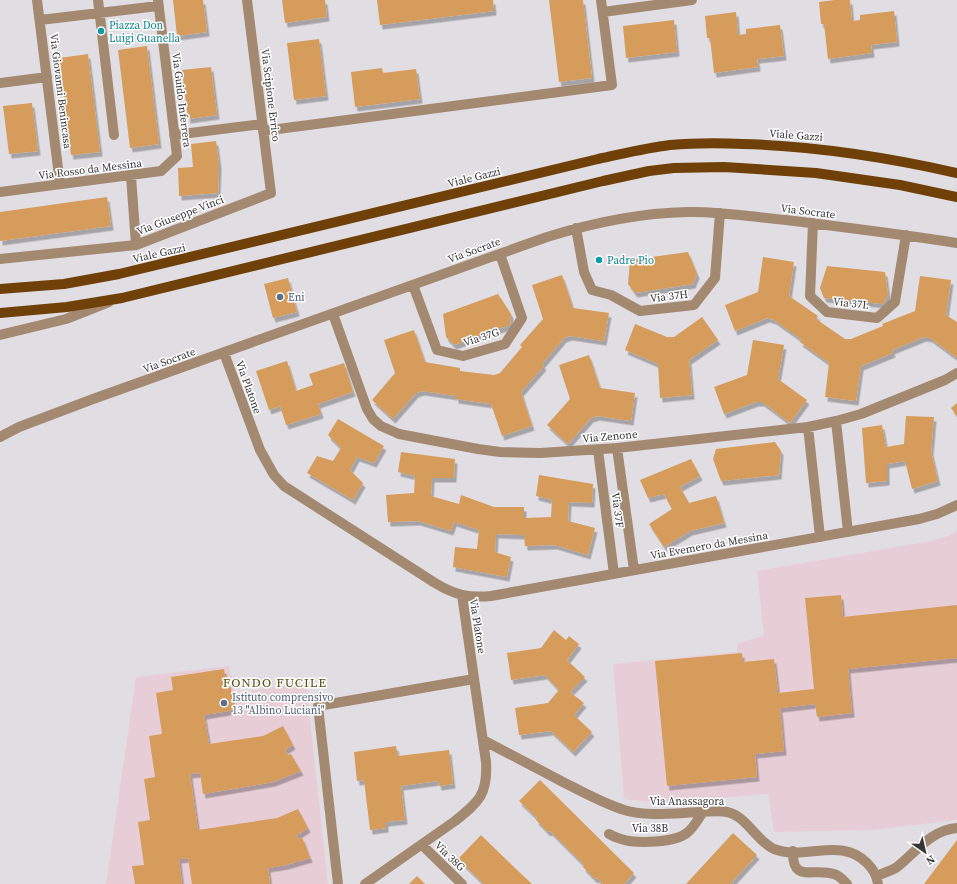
<svg xmlns="http://www.w3.org/2000/svg" width="957" height="884" viewBox="0 0 957 884" font-family="'Source Serif 4',serif">
<style>
.education{fill:#e7ced6}
.building{fill:#d59c5b;filter:url(#shadow)}
.lines{fill:none;stroke-linecap:round;stroke-linejoin:round}
.minor{stroke:#a48971;stroke-width:10}
.major{stroke:#6f4109;stroke-width:10}
.culture-dot{fill:#0f9aa8;stroke:#fff;stroke-width:1.5}
.service-dot{fill:#5c6f8a;stroke:#fff;stroke-width:1.5}
.labels{text-anchor:middle;stroke-width:3;stroke-linejoin:round;paint-order:stroke}
.culture-label{font-size:11px;fill:#0d838f;stroke:#fff;text-anchor:start}
.street-label{font-size:11px;fill:#353436;stroke:#fff}
.service-label{font-size:11px;fill:#4e5e75;stroke:#fff;text-anchor:start}
.quarter-label{font-size:13px;letter-spacing:1px;fill:#575215;stroke:#fff}
</style>
<defs>
<filter id="shadow"><feDropShadow dx="2.5" dy="4.5" stdDeviation="0" flood-color="#0004"/></filter>
</defs>
<rect width="100%" height="100%" fill="#e1dee3"/>
<path class="education" d="M957 531V820L872 830 774 832 768 794 678 802H652L624 799 613 664 737 652V644L764 635 757 571 931 541 945 537Z
M229 666 236 693 306 682 328 884H106L136 677Z"/>
<path class="building" d="M173 0H203L207 32 177 36Z
M282 0H325L327 17 285 23Z
M377 0H493L494 11 380 25Z
M549 0H583L592 78 559 82Z
M835 0H850L852 21 860 20V15L894 11 897 42 871 45 872 53 828 59 824 24H821L819 2Z
M736 12 738 35 746 34V29L780 25 784 56 757 59 758 67 714 73 710 38H707L705 16Z
M674 20 677 52 626 58 623 26Z
M319 39 326 96 294 100 287 43Z
M147 46 159 144 130 148 118 50Z
M88 54 100 152 71 155 59 58Z
M211 67 217 115 188 119 182 70Z
M382 68 383 73 416 69 420 99 355 107 351 72Z
M32 103 38 151 9 154 3 106Z
M216 141 219 164 218 193 179 196 178 168 193 167 191 144Z
M107 197 111 226 0 241V212Z
M688 252 697 274 693 284 635 293 628 284 630 260Z
M763 257 794 262 789 296 818 316 816 319 845 339H851L883 326 882 324 915 311 920 276 951 280 946 315 957 322V358L930 338 924 337 892 350 893 353 861 366 856 401 825 397 829 363 800 342 802 340 774 320 767 318 735 331 725 305 758 292Z
M827 266 885 272 888 295 883 304 824 298 820 288Z
M562 275 573 308 609 313 604 341 570 336 564 338 542 364 544 366 521 392 532 426 502 436 491 404 456 399V396L422 391 416 393 393 419 372 400 395 373 384 340 414 330 425 362 460 368V371L494 375 500 373 522 347 520 345 543 319 532 285Z
M288 278 297 312 273 318 264 284Z
M498 294 511 314 510 325 454 345 446 337 443 314Z
M702 317 718 340 689 360 692 395 660 398 658 364 625 350 635 324 667 337H674Z
M753 340 784 345 778 379 807 400 790 423 762 402H756L724 414 714 387 747 375Z
M589 355 600 388 635 393 631 421 597 416 591 418 568 444 547 425 570 399 559 365Z
M287 361 296 391 313 385 309 374 344 363 353 392 318 404 321 414 286 425 280 406 269 410 256 371Z
M957 403V416L951 408Z
M906 416 934 417 931 451 938 481 912 489 905 461 887 464V481L866 483 862 428 882 425 886 447 904 444Z
M338 419 384 446 374 463 357 457 350 470 363 483 353 500 307 473 317 456 333 461 341 448 328 435Z
M775 442 781 451 779 475 721 481 713 459 716 449Z
M401 452 455 459 454 478H432L431 496 459 504 461 495 494 507H524V518L551 517 552 500 536 496 539 475 593 484 592 503 569 502 568 521 595 528 588 555 555 545 525 546 524 535 496 534 495 552 511 557 507 577 453 567 455 547 477 549 479 530 454 522 451 531 418 521 388 522 386 495 414 493 415 476 398 472Z
M691 459 700 476 680 487 689 503 716 496 724 523 690 531 664 547 649 524 672 509 664 494 648 498 640 480Z
M841 595 843 617 957 605V658L848 669 852 713 817 717 815 704 780 708 784 751 755 754 757 777 667 786 655 661 742 653 743 662 774 659 778 693 814 689 805 598Z
M554 630 566 640 569 636 579 644 567 660 585 677 570 692 584 703 574 715 592 732 573 752 551 731 519 735 515 708 548 703 559 690 545 675 511 680 507 653 541 648Z
M224 669 227 688 231 687 234 710 204 715 209 744 263 736 283 726 293 745 285 750 288 755 291 754 301 771 273 782 203 794 200 773 190 774 198 830 277 818 298 809 308 828 296 836 298 839 302 837 310 858 286 865 268 868 270 884H192L188 858 179 859 182 884H135L132 866 144 865 138 822 150 820 144 779 155 777 149 736 162 734 156 693 173 690 171 677Z
M396 746 398 756 449 750 453 784 439 786 438 781 401 786 405 820 386 822V828L370 830 364 780 357 781 354 752Z
M540 780 634 873 624 884H603L597 878 595 879 583 867 584 865 550 831 548 832 536 820 537 818 519 801Z
M733 833 757 855 730 884H686Z
M481 835 515 868 532 884H484L458 859Z
M957 840V884H924Z
M417 876 425 884H409Z"/>
<g class="lines">
<path class="minor" d="M37 0 60 184
M98 0 114 135
M603 12 692 0
M40 20 158 6
M0 83 47 77
M263 131 612 85 601 0
M174 135 262 124
M131 176 136 245
M0 192 161 171 177 156 158 0
M813 223 810 296 827 312 877 318 895 302 906 235
M576 228 584 272 592 290 611 295 640 311 694 305 715 278 720 213
M0 259 136 245 271 193 247 0
M413 285 437 350 463 356 505 344 522 318 500 254
M333 314 367 409 373 419 381 426 399 434 478 449 500 452 540 453 617 448 808 427 836 421 861 414 945 380 957 373
M0 335 66 319 109 302
M224 353 260 450 274 475 284 486 435 583C455 595 468 598 491 596L919 519 937 514 957 505
M836 421 848 532
M808 427 820 537
M0 437 19 427 93 399 547 237C592 223 639 213 687 212 720 211 753 217 786 220 843 227 900 234 957 243
M617 448 634 570
M598 450 614 574
M483 740C509 754 535 767 561 781 581 791 602 803 624 810 648 817 675 813 700 812 708 812 718 810 727 812 747 816 756 841 774 849 804 861 841 836 867 863 873 869 877 875 878 884
M609 834C613 836 617 838 621 839 636 844 676 843 688 832 694 827 698 819 703 812
M422 845 462 884
M793 851C792 884 813 867 834 874 840 876 843 880 847 884
M877 876C883 873 891 871 897 867 916 852 931 830 957 828
M338 884 318 706 474 679
M365 884 455 821C479 802 488 794 486 762L462 595"/>
<path class="major" d="M0 289 64 284 119 274 598 159C622 154 645 148 670 145 694 143 718 143 743 144 815 146 886 157 957 173
M0 313 67 307 122 298 603 181 649 171 674 168 724 167 816 173 900 185 957 197"/>
</g>
<g class="culture-dot">
<circle cx="101" cy="31" r="4"/>
<circle cx="599" cy="260" r="4"/>
</g>
<g class="service-dot">
<circle cx="280" cy="297" r="4"/>
<circle cx="224" cy="703" r="4"/>
</g>
<g class="labels">
<g class="culture-label">
<text x="109" y="29">Piazza Don<tspan x="109" dy="13">Luigi Guanella</tspan></text>
<text x="607" y="264">Padre Pio</text>
</g>
<g class="street-label">
<text transform="translate(61 91) rotate(83)" y="4">Via Giovanni Benincasa</text>
<text transform="translate(271 95) rotate(83)" y="4">Via Scipione Errico</text>
<text transform="translate(182 100) rotate(83)" y="4">Via Guido Inferrera</text>
<text transform="translate(796 135) rotate(4)" y="4">Viale Gazzi</text>
<text transform="translate(90 169) rotate(-7)" y="4">Via Rosso da Messina</text>
<text transform="translate(474 177) rotate(-14)" y="4">Viale Gazzi</text>
<text transform="translate(808 211) rotate(7)" y="4">Via Socrate</text>
<text transform="translate(180 215) rotate(-21)" y="4">Via Giuseppe Vinci</text>
<text transform="translate(474 250) rotate(-20)" y="4">Via Socrate</text>
<text transform="translate(159 253) rotate(-13)" y="4">Viale Gazzi</text>
<text transform="translate(669 296) rotate(-7)" y="4">Via 37H</text>
<text transform="translate(851 303) rotate(6)" y="4">Via 37L</text>
<text transform="translate(481 337) rotate(-18)" y="4">Via 37G</text>
<text transform="translate(169 360) rotate(-20)" y="4">Via Socrate</text>
<text transform="translate(249 387) rotate(70)" y="4">Via Platone</text>
<text transform="translate(610 436) rotate(-5)" y="4">Via Zenone</text>
<text transform="translate(618 510) rotate(83)" y="4">Via 37F</text>
<text transform="translate(709 545) rotate(-10)" y="4">Via Evemero da Messina</text>
<text transform="translate(478 626) rotate(81)" y="4">Via Platone</text>
<text x="687" y="805">Via Anassagora</text>
<text x="650" y="832">Via 38B</text>
<text transform="translate(450 856) rotate(44)" y="4">Via 38G</text>
</g>
<g class="service-label">
<text x="288" y="301">Eni</text>
<text x="232" y="701">Istituto comprensivo<tspan x="232" dy="13">13 "Albino Luciani"</tspan></text>
</g>
<g class="quarter-label">
<text x="275" y="687">FONDO FUCILE</text>
</g>
</g>
<g transform="translate(925 852) rotate(146)" stroke="#ffffff" stroke-width="3" paint-order="stroke">
<path d="M0-3L7 15L0 10L-7 15Z" fill="#353436"/>
<text y="-6" font-size="11" font-weight="bold" text-anchor="middle" fill="#353436">N</text>
</g>
</svg>
